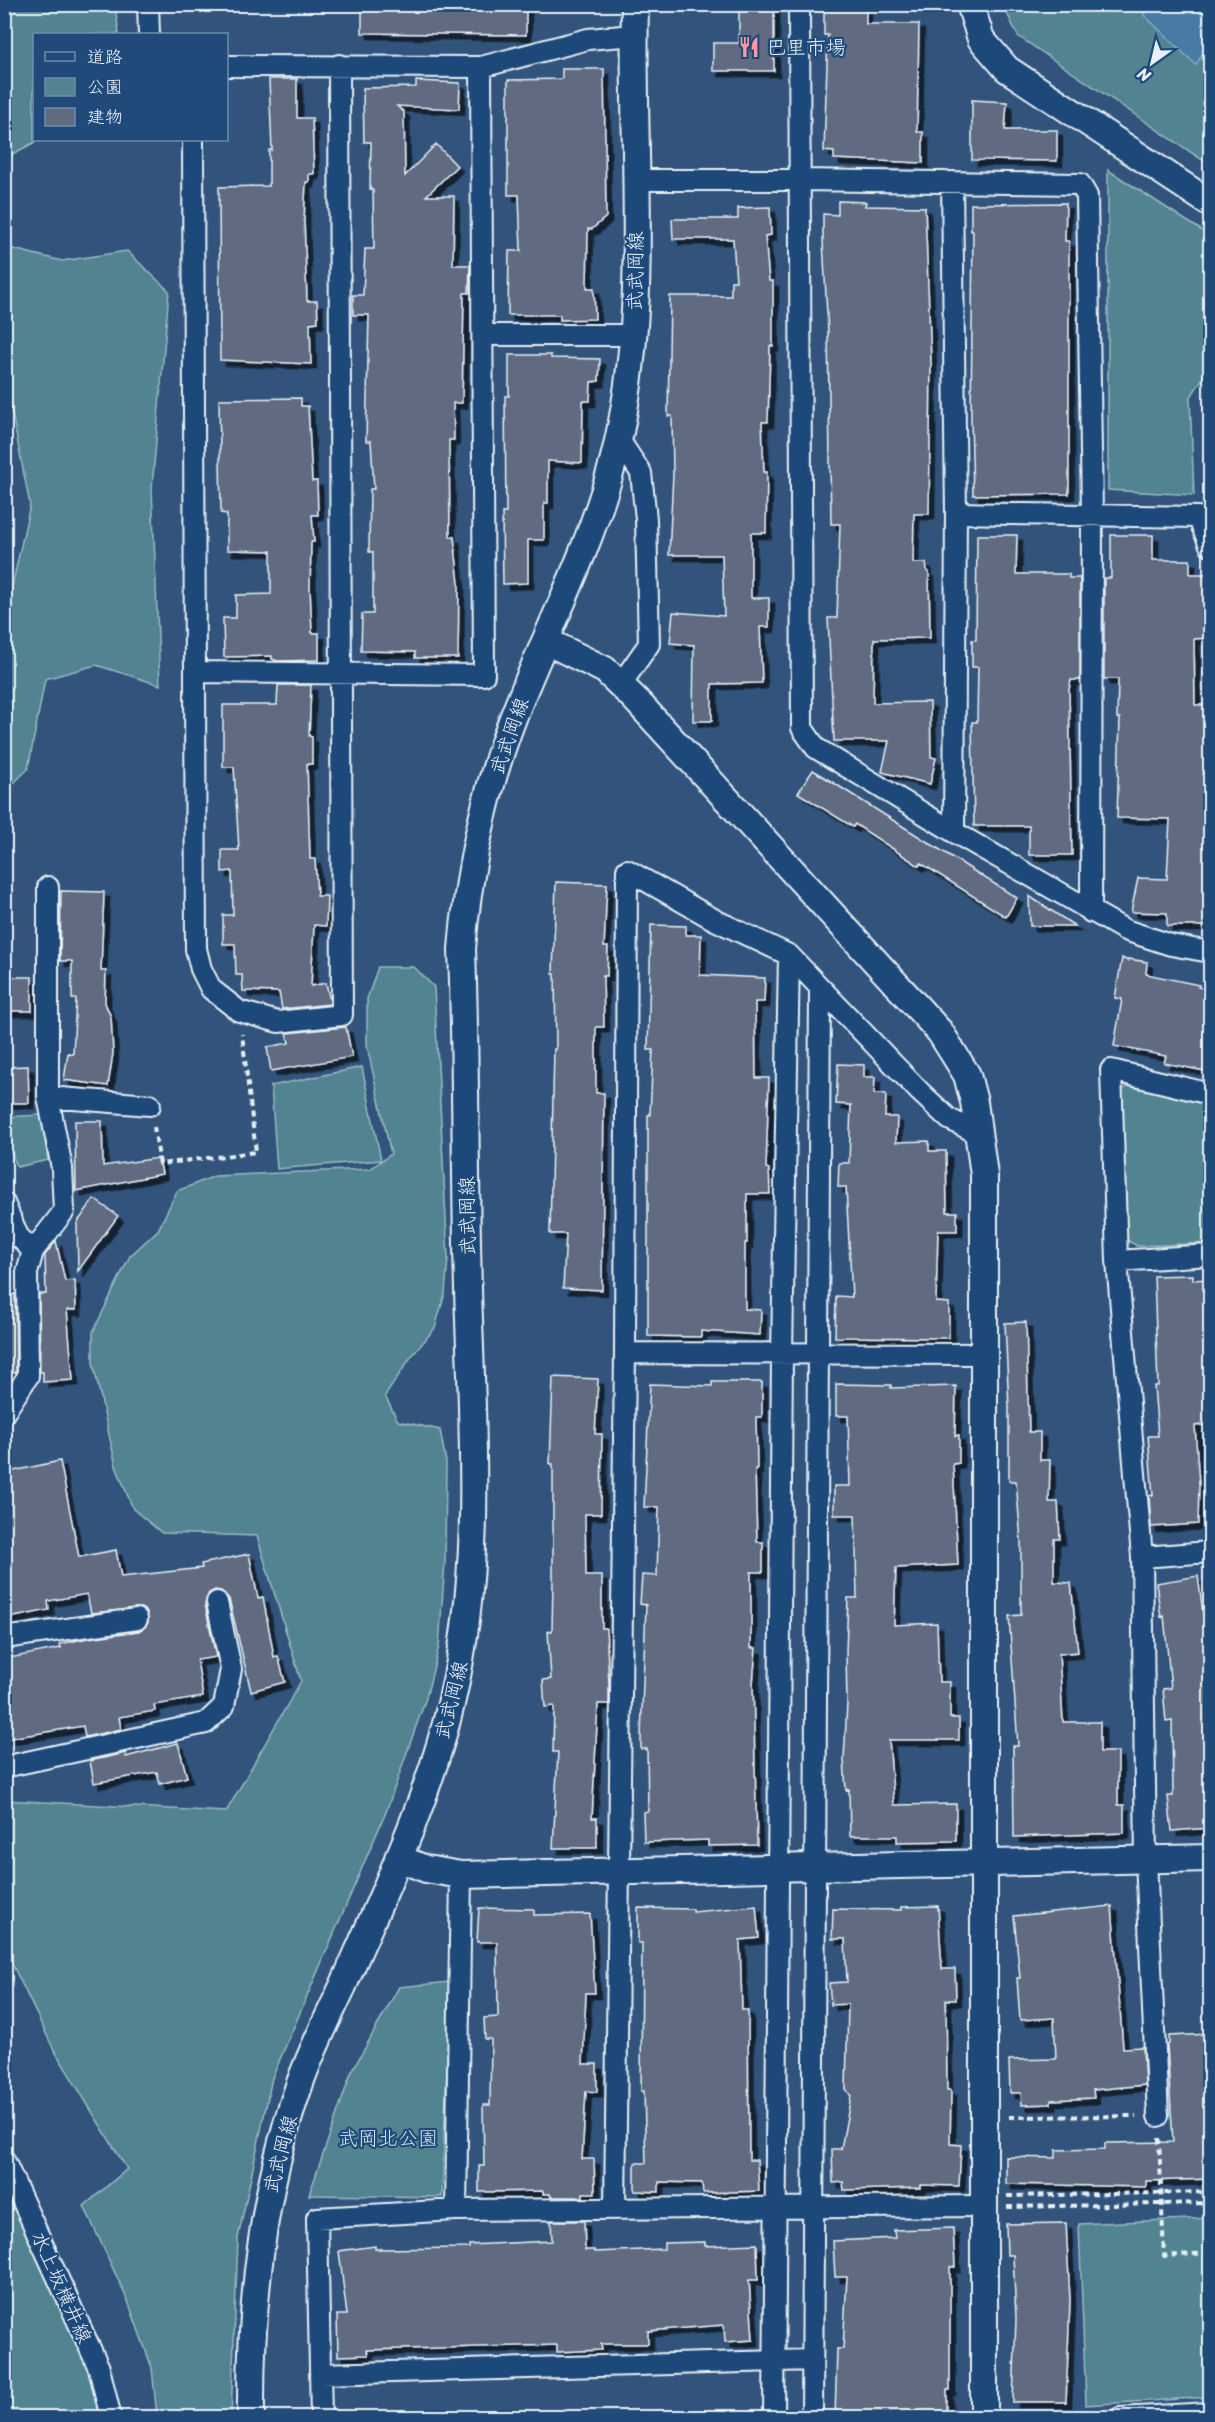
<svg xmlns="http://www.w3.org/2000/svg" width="1215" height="2422" viewBox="0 0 1215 2422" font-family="Sriracha,'Klee One',sans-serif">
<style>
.green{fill:#518490;stroke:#9cbac4;stroke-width:1.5}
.water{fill:#4879a5;stroke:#88a9c6;stroke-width:1.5}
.building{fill:#606b80;stroke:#e8f1f8;stroke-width:1.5;filter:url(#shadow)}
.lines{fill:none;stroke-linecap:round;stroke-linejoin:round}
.minor-casing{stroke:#e8f1f8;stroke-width:24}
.tertiary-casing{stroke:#e8f1f8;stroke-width:30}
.path{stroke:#e8f1f8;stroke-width:4;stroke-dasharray:6 4.5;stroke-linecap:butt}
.minor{stroke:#1f4a7a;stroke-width:20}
.tertiary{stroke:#1f4a7a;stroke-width:26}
.labels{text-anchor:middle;stroke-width:4.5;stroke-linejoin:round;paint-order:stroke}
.poi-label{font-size:20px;fill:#e8f1f8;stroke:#1f4a7a;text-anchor:start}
.street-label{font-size:20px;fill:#e8f1f8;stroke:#1f4a7a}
.park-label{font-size:20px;fill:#d1e1e8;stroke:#1f4a7a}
</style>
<defs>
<filter id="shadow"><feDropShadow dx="5.5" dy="5.5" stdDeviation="0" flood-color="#0009"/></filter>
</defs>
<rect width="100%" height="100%" fill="#32547c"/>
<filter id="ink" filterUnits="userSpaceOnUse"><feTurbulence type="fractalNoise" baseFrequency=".0167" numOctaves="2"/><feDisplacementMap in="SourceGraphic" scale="12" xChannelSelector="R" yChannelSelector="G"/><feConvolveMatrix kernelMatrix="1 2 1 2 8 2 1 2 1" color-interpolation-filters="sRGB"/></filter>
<g filter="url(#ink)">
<path class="green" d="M5 4 115 5 119 34H34V140H39L5 158Z
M1003 5H1145L1144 15 1196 64 1209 43 1210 165 1018 36Z
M1108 170 1210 236V367L1190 398 1194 495 1108 490Z
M5 247 62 261 127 251 169 291 152 488 160 685 96 665 45 679 28 769 5 792V618L30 505 8 393 5 392Z
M378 967H414L434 987 448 1258 445 1293 435 1328 411 1357 385 1396 398 1421 440 1430 446 1462 445 1562 439 1646 426 1698 386 1812 272 2078 238 2238 231 2417H157L152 2368 128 2301 84 2206 127 2169 53 2048 5 1949V1800L226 1812 301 1681 257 1536 162 1533 133 1509 116 1466 93 1363V1332L130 1256 158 1230 177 1191 215 1176 370 1169 391 1154 367 1046V999Z
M362 1067 381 1160 277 1169 271 1086Z
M1134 1082 1210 1103V1243L1137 1246 1127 1240 1119 1092Z
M41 1115 48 1160 17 1167 5 1135V1117Z
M450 1982 442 2197 309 2195 351 2073 399 1987Z
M4 2187 90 2335 120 2410 119 2417H5Z
M1210 2218V2397L1086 2405 1079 2224Z"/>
<path class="water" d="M1145 5H1210V45L1208 43 1196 65 1144 15Z"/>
<path class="building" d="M362 4H526V35L362 33Z
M739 4H774V71H713V43H739Z
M824 7 866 8V24H919L917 132H923V163L834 159V152L824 151 828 35H824Z
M562 69H604L606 217 592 229H588L587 288H594L595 319 560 320V315H508L509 251H521L519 195H508V80L562 79Z
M269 79H297V118H312L314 174H309V182H306L304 219 307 301H317L318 322 310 323 311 364 220 360 219 187 269 186V150H272Z
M416 81 460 83 459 109 397 106 404 112 405 176 436 144 457 166 426 196H454L453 265H470L469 293H464L462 403H453L454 440H449L450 537H454L459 584 458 658H415V652L361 651 362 614H373V552H369L370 489H374L371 441H366L369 315H353V295H363L365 249H374L373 190 370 189 371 142H364L363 88 416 87Z
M972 100 1007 102 1005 130H1057V161L972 160Z
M838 201 866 202 865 206 925 207 931 363 929 514H914L913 563H926L927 571 929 572 930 638 874 639 873 703 930 702 931 757 936 758 930 784 882 772 889 741H834L828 618H837L840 524H831L828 333 823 241V214L838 215Z
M1066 203 1065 241H1069V494L973 495 971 418 973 231H971V204Z
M770 207 771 235 765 236 769 281H773V346H770L768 422H762L764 472H767L766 533H751V598H769V627H760L762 683 712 684V721H693L694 645 670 643 673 612 724 616 722 555H669L673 474 672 416H668L670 296H731V281H736L733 239H673L672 219H738V208Z
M509 355H551V358L600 359 599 381 591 382 590 401H583L582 463 548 461V503H544V540H528V583L503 584 502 513H506L505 396H509Z
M301 398V406H308L312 481H317L318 515H312L314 542H311L310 588 312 633H319V660L278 661 272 659V656L224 657 223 618H236V595L271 594V551L227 550V514L221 513 219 399Z
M977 535H1017L1016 574H1069V578H1080V680H1071L1069 689 1072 855H1029V826H974L972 722H977L978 667H972V640H976Z
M1111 535H1153V560H1190V574H1208L1210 638 1194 639 1195 705H1206V926H1167V913L1131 912 1138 878 1167 879 1170 819 1117 818 1120 718H1117L1118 679H1104V578H1111Z
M278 685H311L309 736 312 737V764H307L310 859H315L317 896H327L326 926 314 925 311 986 326 983 330 1001V1004L282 1009 279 992 243 991 242 975H236L235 944H223V915H233L232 871 222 872V850H239L234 767H223V705H277Z
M813 770 1017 898 1006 917 921 863 919 866 855 824 853 827 798 793Z
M556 882 607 884 604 947H608L607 976H603L604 1027H596V1093H604L602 1290 563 1288 566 1234H550L554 1049H556L555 974H553Z
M61 891 104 892 101 971H106L105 1003 111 1017 113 1053 108 1086 64 1080 68 1053 73 1054 76 999H72V961H60Z
M1029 896 1075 926H1030Z
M651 925 686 926V935H701L700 975 765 978 764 1002H755L756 1078H769L766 1168 769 1169 770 1194H747V1243H745V1309L761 1310 760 1335 701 1331V1337L648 1336V1115H650L653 1050H648Z
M1122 958 1128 961V959L1147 962 1146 974 1199 985 1198 987 1210 990V1072L1164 1063 1166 1056 1114 1046 1122 999 1115 998Z
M4 977H32V1011H4Z
M346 1027 352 1057 271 1071 267 1047 289 1043 287 1033Z
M838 1064 864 1065V1077H875L874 1094H886L885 1117H897L896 1142 929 1141V1151H946L947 1212H957V1231H938L936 1302 949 1303V1338L835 1337 836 1296 852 1297 846 1187H838L839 1163H849L851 1105 836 1104Z
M28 1066 29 1103H4V1067Z
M75 1121H102L103 1166 159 1158 162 1174 76 1191Z
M94 1199 118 1216 78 1271 77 1223Z
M56 1241 65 1281 75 1280 76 1310H67L73 1380 43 1382V1372H40L39 1294H46L45 1255Z
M1193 1275V1280L1210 1279V1424L1195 1426 1199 1484 1198 1524 1151 1527 1149 1496 1153 1495 1148 1436H1158L1154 1386H1158L1154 1276Z
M15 1294 16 1372 4 1374V1295Z
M1026 1322 1029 1432H1040V1460H1050L1049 1502H1058L1060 1539H1054V1582L1071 1583 1078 1652 1059 1654 1063 1722H1100V1752H1118V1805H1124V1833L1014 1837 1013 1746H1018L1009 1616 1021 1615V1541L1016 1481H1009V1408L1005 1323Z
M553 1377 598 1379 595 1434H602L601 1514H585L586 1576H602V1628H606L609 1684V1704H598L592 1818H597V1848H553L558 1752H553L554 1706 545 1707 543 1680 551 1679 548 1631H552L553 1581V1464H550Z
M712 1382H762V1417H756L757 1469H755L757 1542H763V1572H751V1648H756L753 1683 757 1845 708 1846V1840L644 1842 643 1812 648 1811 647 1749H641V1736L646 1605 640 1604 642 1575 657 1576 659 1507H644L650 1384 712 1386Z
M836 1384 891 1385V1388L956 1386 955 1436 959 1435V1463L953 1464 958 1565 896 1568 894 1625 937 1623 939 1682H950V1718H959V1740H889L894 1805 956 1804V1841L897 1842V1836H850L849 1789 846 1790 844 1760 847 1703 846 1652 848 1598H857L856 1553 855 1515H834V1486H850L848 1416H836Z
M60 1461 79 1557 116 1550 121 1577 202 1568 201 1564 249 1554 258 1598 263 1597 274 1657 278 1656 285 1682 251 1691 229 1599 221 1591 215 1590 209 1593 205 1604 216 1657 197 1660 203 1697 154 1705 155 1711 119 1717 121 1729 85 1737 83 1726 4 1739V1659L61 1648 60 1644 88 1638 139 1631 148 1623 147 1612 141 1608 91 1613 87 1594 48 1601 49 1610 4 1619V1473Z
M1198 1576 1206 1634 1210 1633V1828L1172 1831 1168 1796H1173L1172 1721 1166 1722 1163 1689 1171 1688 1164 1616 1161 1617 1156 1583Z
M178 1743 187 1777 160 1784 157 1772 94 1783 90 1761 126 1753V1757Z
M756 1906 759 1938 740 1940 742 2010H748L749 2160H757L759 2191 703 2193 702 2183 659 2182V2192L635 2191V2163H646L644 2091H641L642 1943H638V1908L693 1909V1912Z
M938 1906 942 1969H955L956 2000H946L947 2090H951L950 2144 961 2145 959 2186 920 2185V2188L844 2190 843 2182 833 2183 832 2149H841L851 2096 846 2089 848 2004 831 2005 829 1983 847 1982 845 1939H832L833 1909 901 1910V1907Z
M1112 1906 1123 2048 1143 2047 1145 2085 1093 2090 1094 2098 1051 2100V2104L1022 2105 1021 2093H1010L1009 2060 1056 2059 1054 2018 1020 2020 1017 1978H1020L1014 1916Z
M479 1908 534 1909V1915L590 1914 595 1993H586L583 2064H597V2092L586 2091 582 2159H594L595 2193H583V2197H551L550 2194H543V2191L479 2192V2166H484L483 2105H490L491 2039H485L484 2018 498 2017V2011L497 1942H477Z
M1210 2034V2179L1146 2181V2187L1006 2184V2157L1056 2158V2150L1105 2149V2143L1173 2142 1167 2045 1169 2044V2036Z
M551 2221H584L585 2250H594L595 2252 664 2249V2243L705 2242V2246L757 2244 758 2280H749L753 2340 725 2342 724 2325 648 2331V2344H601L602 2350 557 2352V2345L367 2350 368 2355 338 2356 337 2315H347L339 2251 375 2246V2249L469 2248V2245L552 2241Z
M1066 2223 1070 2300 1066 2402H1013L1016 2318 1013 2255H1007L1006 2224Z
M953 2228 955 2267H950V2390H947V2418H835L837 2349H843L847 2277H835L833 2241 895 2238 894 2230Z"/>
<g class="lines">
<defs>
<path id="minor" d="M148 4 149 34
M799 4 802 728 816 748 954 832 1125 930 1171 945 1210 952
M226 66 481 67 588 39 634 35
M193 140 196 949 201 969 211 989 239 1011 278 1022 342 1015 339 65
M636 180H801L1080 184 1087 196 1092 514 1091 912
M952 182 956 513
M484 335H634
M618 438 641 473 646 519 649 644 621 684
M197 672 484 675 481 67
M954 832 956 513 1198 517 1210 545
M48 1097 150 1105
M4 1203 18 1236 33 1251
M1117 1261 1210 1255
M625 1353 985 1354
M4 1413 28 1376 27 1273 33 1251 64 1211 62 1168 48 1097V887
M1142 1557 1210 1552
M4 1638 137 1619
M4 1767 206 1723 224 1706 231 1669 217 1602
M1158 2116 1146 1860 1142 1557 1117 1261 1111 1070 1210 1094
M4 2160 99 2368 111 2418
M615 2209 625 1353 627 870 715 920 789 955 920 1092 949 1119 979 1134
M456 2210 461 1875
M321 2374 812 2360
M321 2418 317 2218 456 2210 983 2206
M774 2418 782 1353 789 955
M812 2418 820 989
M1120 2418 1210 2413"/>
<path id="tertiary" d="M970 4 981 39 1007 69 1210 203
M546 641 605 670 635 699 940 1032 967 1075 974 1102 984 1175V2418
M398 1858 426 1869 461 1875 1210 1858
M251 2418C250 2303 262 2191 300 2083 312 2049 328 2018 343 1986 383 1894 428 1801 451 1704 484 1567 472 1428 468 1289 465 1176 466 1062 462 949 469 863 488 777 521 698 552 622 590 546 612 466 652 315 631 158 635 4"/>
</defs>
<use href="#minor" class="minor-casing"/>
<use href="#tertiary" class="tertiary-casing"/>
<path class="path" d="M154 1127 160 1164 256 1152 242 1034
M1009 2117 1136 2116
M1159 2138 1164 2256 1210 2253
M1007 2196 1210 2192
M1007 2207 1210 2203"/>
<use href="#minor" class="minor"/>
<use href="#tertiary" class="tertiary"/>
</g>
</g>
<defs>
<symbol id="restaurant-bare" viewBox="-9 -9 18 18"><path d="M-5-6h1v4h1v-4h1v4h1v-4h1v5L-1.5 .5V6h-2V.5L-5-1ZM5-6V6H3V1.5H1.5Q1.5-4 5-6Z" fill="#ff9aa2" stroke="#1f4a7a" stroke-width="2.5" paint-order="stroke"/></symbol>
</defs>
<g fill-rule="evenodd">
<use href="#restaurant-bare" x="734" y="32" width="30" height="30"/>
</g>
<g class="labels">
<g class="poi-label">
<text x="766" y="54">巴里市場</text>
</g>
<g class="street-label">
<text transform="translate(635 271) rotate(-89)" y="7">武武岡線</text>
<text transform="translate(509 736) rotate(-71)" y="7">武武岡線</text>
<text transform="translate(467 1216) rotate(-91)" y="7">武武岡線</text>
<text transform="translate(451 1700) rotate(-76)" y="7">武武岡線</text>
<text transform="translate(280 2154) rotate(-75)" y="7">武武岡線</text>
<text transform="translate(62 2287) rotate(66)" y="7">水上坂横井線</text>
</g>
<g class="park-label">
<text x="388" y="2145">武岡北公園</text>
</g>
</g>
<rect width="1215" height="2422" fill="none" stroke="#1f4a7a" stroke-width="24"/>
<rect x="12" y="12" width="1191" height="2398" fill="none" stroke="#e8f1f8" stroke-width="2" filter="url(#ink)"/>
<rect x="33" y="33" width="195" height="108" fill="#1f4a7a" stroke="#6f8dac" stroke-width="1.5"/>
<rect x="45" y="52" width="30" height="9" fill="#1f4a7a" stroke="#6f8dac" stroke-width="1.5"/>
<text x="87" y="63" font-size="18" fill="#e8f1f8">道路</text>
<rect x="45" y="78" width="30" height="18" fill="#518490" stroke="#6f8dac" stroke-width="1.5"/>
<text x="87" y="93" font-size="18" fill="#e8f1f8">公園</text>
<rect x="45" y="108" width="30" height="18" fill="#606b80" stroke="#6f8dac" stroke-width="1.5"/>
<text x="87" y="123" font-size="18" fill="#e8f1f8">建物</text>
<g transform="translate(1152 63) rotate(214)" stroke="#1f4a7a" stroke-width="4.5" paint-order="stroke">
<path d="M0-4.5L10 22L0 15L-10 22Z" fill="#e8f1f8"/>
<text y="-9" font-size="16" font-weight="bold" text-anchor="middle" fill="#e8f1f8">N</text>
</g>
</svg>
